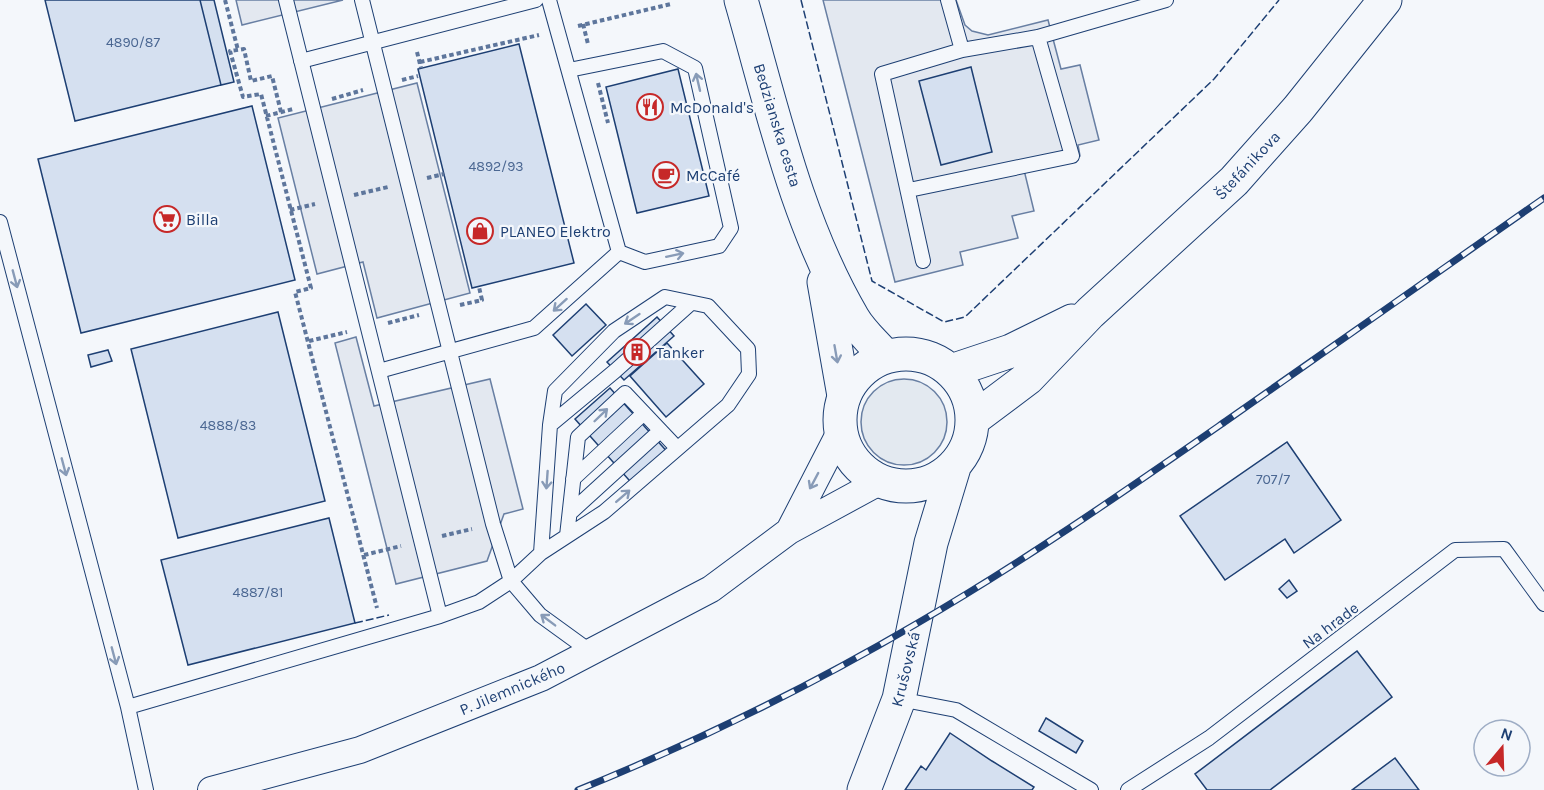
<svg xmlns="http://www.w3.org/2000/svg" width="1544" height="790" viewBox="0 0 1544 790" font-family="Karla,sans-serif">
<style>
.green{fill:#e3e9f0;stroke:#687fa3;stroke-width:1.5}
.parking{fill:#e3e8f0;stroke:#687fa3;stroke-width:1.5}
.building{fill:#d5e0f0;stroke:#1d3f73;stroke-width:1.5}
.lines{fill:none;stroke-linecap:round;stroke-linejoin:round}
.lane-casing{stroke:#1d3f73;stroke-width:16}
.street-casing{stroke:#1d3f73;stroke-width:28}
.secondary-casing{stroke:#1d3f73;stroke-width:35}
.primary-casing{stroke:#1d3f73;stroke-width:35}
.path{stroke:#5e769c;stroke-width:4;stroke-dasharray:4.5 3;stroke-linecap:butt}
.lane{stroke:#f4f7fb;stroke-width:14}
.street{stroke:#f4f7fb;stroke-width:26}
.secondary{stroke:#f4f7fb;stroke-width:33}
.primary{stroke:#f4f7fb;stroke-width:33}
.rail-casing{stroke:#1d3f73;stroke-width:7}
.rail{stroke:#f4f7fb;stroke-width:4.5;stroke-dasharray:14;stroke-linecap:butt}
.fence{stroke:#1d3f73;stroke-width:1.5;stroke-dasharray:8 3;stroke-linecap:butt}
.oneway{stroke:#889bb7}
.labels{text-anchor:middle;stroke-width:4.5;stroke-linejoin:round;paint-order:stroke}
.number-label{font-size:14px;fill:#4b6792}
.poi-label{font-size:16px;fill:#1d3f73;stroke:#f4f7fb;text-anchor:start}
.street-label{font-size:16px;fill:#1d3f73;stroke:#f4f7fb}
</style>
<rect width="100%" height="100%" fill="#f4f7fb"/>
<path class="green" d="M861 422a43 43 0 1 1 86 0a43 43 0 1 1-86 0Z"/>
<path class="parking" d="M236 0H343L242 25Z
M823 0H956L965 25 972 31 988 35 1048 20 1061 69 1080 65 1099 140 1078 145 1080 156 1024 170 1034 211 1012 216 1018 238 960 252 963 265 895 282Z
M417 83 470 293 377 318 363 262 317 274 278 118Z
M356 337 374 406 490 379 523 509 504 514 487 561 396 584 335 343Z"/>
<path class="building" d="M45 0H200L221 85 75 121Z
M200 0H214L234 82 221 85Z
M519 44 574 263 472 288 418 69Z
M971 67 992 152 941 165 919 81Z
M678 69 709 196 637 213 606 87Z
M252 106 295 280 81 333 38 159Z
M586 304 606 325 572 356 553 335Z
M278 312 325 501 178 538 131 349Z
M657 317 674 336 624 380 607 362Z
M667 343 704 384 666 417 630 376Z
M108 350 112 361 91 367 88 355Z
M610 388 671 456 636 488 575 419Z
M1287 442 1341 520 1294 553 1285 539 1225 580 1180 516Z
M329 518 355 623 188 665 161 560Z
M1289 580 1297 591 1287 598 1279 589Z
M1357 651 1392 697 1270 790H1207L1195 774Z
M1046 718 1083 741 1076 753 1039 731Z
M950 733 992 761 1034 787 1032 790H905L921 766 926 770Z
M1395 758 1419 790H1352Z"/>
<g class="lines">
<defs>
<path id="lane" d="M286 0 440 616
M362 0 493 524 511 581 540 615 591 652
M549 0 619 252
M948 0 962 50
M301 61 536 0
M569 70 663 51 695 68 731 228 719 246 645 262 619 252
M909 190 1072 156 1038 37
M0 222 128 707 146 790
M923 261 882 74 962 50 1038 37 1166 0
M379 371 534 328 619 252
M550 425 615 371 691 303
M573 479 644 413
M570 513 660 431
M567 536 578 437 625 393 677 448
M899 699 956 710 1091 790
M128 707 440 616 479 602 511 581 541 553 604 512 728 405 749 374 748 349 708 306 665 297 614 331 555 391 550 425 541 553
M1128 790 1209 738 1455 550 1504 549 1544 604"/>
<path id="street" d="M789 531 840 432
M211 790 360 750 541 678 711 589 789 531 881 481"/>
<path id="secondary" d="M741 0C772 107 796 221 853 318 861 332 875 344 885 356
M824 282 844 396"/>
<path id="primary" d="M840 420a66 66 0 1 1 132 0a66 66 0 1 1-132 0Z
M951 371 1011 351 1072 321
M972 420 1028 378 1090 313 1234 181 1298 109 1385 0
M864 790 899 699 931 543 955 464"/>
</defs>
<use href="#lane" class="lane-casing"/>
<use href="#street" class="street-casing"/>
<use href="#secondary" class="secondary-casing"/>
<use href="#primary" class="primary-casing"/>
<path class="path" d="M225 0 238 50
M583 24 588 44
M578 26 671 4
M417 52 421 68
M420 62 539 35
M402 80 418 76
M598 83 608 123
M332 99 363 90
M281 112 272 76 251 81 244 49 230 51 243 97 261 94 311 288 295 292 377 608
M266 116 293 109
M427 178 444 174
M354 195 388 187
M290 210 315 204
M460 305 482 300 479 287
M388 323 419 315
M309 341 347 332
M442 536 472 529
M364 555 401 546"/>
<use href="#lane" class="lane"/>
<use href="#street" class="street"/>
<use href="#secondary" class="secondary"/>
<use href="#primary" class="primary"/>
<defs>
<path id="rail" d="M578 790C694 743 807 688 916 624 1023 562 1125 491 1226 421 1332 347 1438 272 1544 198"/>
</defs>
<use href="#rail" class="rail-casing"/>
<use href="#rail" class="rail"/>
<path class="fence" d="M801 0 872 281 944 322 965 317 1214 79 1279 0
M355 623 389 615"/>
</g>
<defs><path id="oneway-shaft" d="M-6 0H5M1.5-3L5.5 0L1.5 3" fill="none" stroke-width="1.6" stroke-linecap="round" stroke-linejoin="round" transform="scale(1.5)"/></defs>
<g class="oneway">
<use href="#oneway-shaft" transform="translate(698 82) rotate(-103)"/>
<use href="#oneway-shaft" transform="translate(675 255) rotate(-12)"/>
<use href="#oneway-shaft" transform="translate(15 279) rotate(75)"/>
<use href="#oneway-shaft" transform="translate(560 305) rotate(138)"/>
<use href="#oneway-shaft" transform="translate(632 319) rotate(146)"/>
<use href="#oneway-shaft" transform="translate(836 354) rotate(80)"/>
<use href="#oneway-shaft" transform="translate(601 415) rotate(-44)"/>
<use href="#oneway-shaft" transform="translate(64 467) rotate(75)"/>
<use href="#oneway-shaft" transform="translate(547 480) rotate(94)"/>
<use href="#oneway-shaft" transform="translate(814 481) rotate(118)"/>
<use href="#oneway-shaft" transform="translate(623 496) rotate(-41)"/>
<use href="#oneway-shaft" transform="translate(548 620) rotate(-143)"/>
<use href="#oneway-shaft" transform="translate(114 656) rotate(75)"/>
</g>
<defs>
<symbol id="restaurant-ring" viewBox="-11 -11 22 22"><circle r="9.5" fill="#f4f7fb" stroke="#c62828" stroke-width="1.5"/><path d="M-5-6h1v4h1v-4h1v4h1v-4h1v5L-1.5 .5V6h-2V.5L-5-1ZM5-6V6H3V1.5H1.5Q1.5-4 5-6Z" fill="#c62828"/></symbol>
<symbol id="cafe-ring" viewBox="-11 -11 22 22"><circle r="9.5" fill="#f4f7fb" stroke="#c62828" stroke-width="1.5"/><path d="M-5.5-4.5H6V0H3Q3 3.5 0 3.5H-2.5Q-5.5 3.5-5.5 0ZM3-3.2v2h1.7v-2ZM-6 4.5H4V6H-6Z" fill="#c62828"/></symbol>
<symbol id="supermarket-ring" viewBox="-11 -11 22 22"><circle r="9.5" fill="#f4f7fb" stroke="#c62828" stroke-width="1.5"/><path d="M-6-5.5h2.5l.6 2H6L4.5 2H-2.5L-4.4-4H-6ZM-1.5 3.2a1.3 1.3 0 1 0 .1 0ZM3 3.2a1.3 1.3 0 1 0 .1 0Z" fill="#c62828"/></symbol>
<symbol id="shop-ring" viewBox="-11 -11 22 22"><circle r="9.5" fill="#f4f7fb" stroke="#c62828" stroke-width="1.5"/><path d="M-5-2.5h2.3a2.7 3.5 0 0 1 5.4 0H5L5.5 6h-11ZM-1.5-2.5h3a1.5 2.3 0 0 0-3 0Z" fill="#c62828"/></symbol>
<symbol id="building-ring" viewBox="-11 -11 22 22"><circle r="9.5" fill="#f4f7fb" stroke="#c62828" stroke-width="1.5"/><path d="M-4-6H4V6H1V3H-1V6H-4ZM-2.5-4.3h1.7v1.8h-1.7ZM.8-4.3h1.7v1.8H.8ZM-2.5-1h1.7V.8h-1.7ZM.8-1h1.7V.8H.8Z" fill="#c62828"/></symbol>
</defs>
<g fill-rule="evenodd">
<use href="#restaurant-ring" x="635" y="92" width="30" height="30"/>
<use href="#cafe-ring" x="651" y="160" width="30" height="30"/>
<use href="#supermarket-ring" x="152" y="204" width="30" height="30"/>
<use href="#shop-ring" x="465" y="216" width="30" height="30"/>
<use href="#building-ring" x="622" y="337" width="30" height="30"/>
</g>
<g class="labels">
<g class="number-label">
<text x="133" y="47">4890/87</text>
<text x="496" y="171">4892/93</text>
<text x="228" y="430">4888/83</text>
<text x="1273" y="484">707/7</text>
<text x="258" y="597">4887/81</text>
</g>
<g class="poi-label">
<text x="670" y="113">McDonald's</text>
<text x="686" y="181">McCafé</text>
<text x="186" y="225">Billa</text>
<text x="500" y="237">PLANEO Elektro</text>
<text x="656" y="358">Tanker</text>
</g>
<g class="street-label">
<text transform="translate(778 125) rotate(73)" y="6">Bedzianska cesta</text>
<text transform="translate(1247 165) rotate(-47)" y="6">Štefánikova</text>
<text transform="translate(1330 625) rotate(-37)" y="6">Na hrade</text>
<text transform="translate(905 669) rotate(-76)" y="6">Krušovská</text>
<text transform="translate(512 688) rotate(-23)" y="6">P. Jilemnického</text>
</g>
</g>
<g transform="translate(1502 748) rotate(19)"><circle r="28" fill="#f4f7fb" stroke="#9eadc5" stroke-width="1.5"/>
<path d="M0-4.5L10 22L0 15L-10 22Z" fill="#c62828"/>
<text y="-9" font-size="16" font-weight="bold" text-anchor="middle" fill="#1d3f73">N</text>
</g>
</svg>
